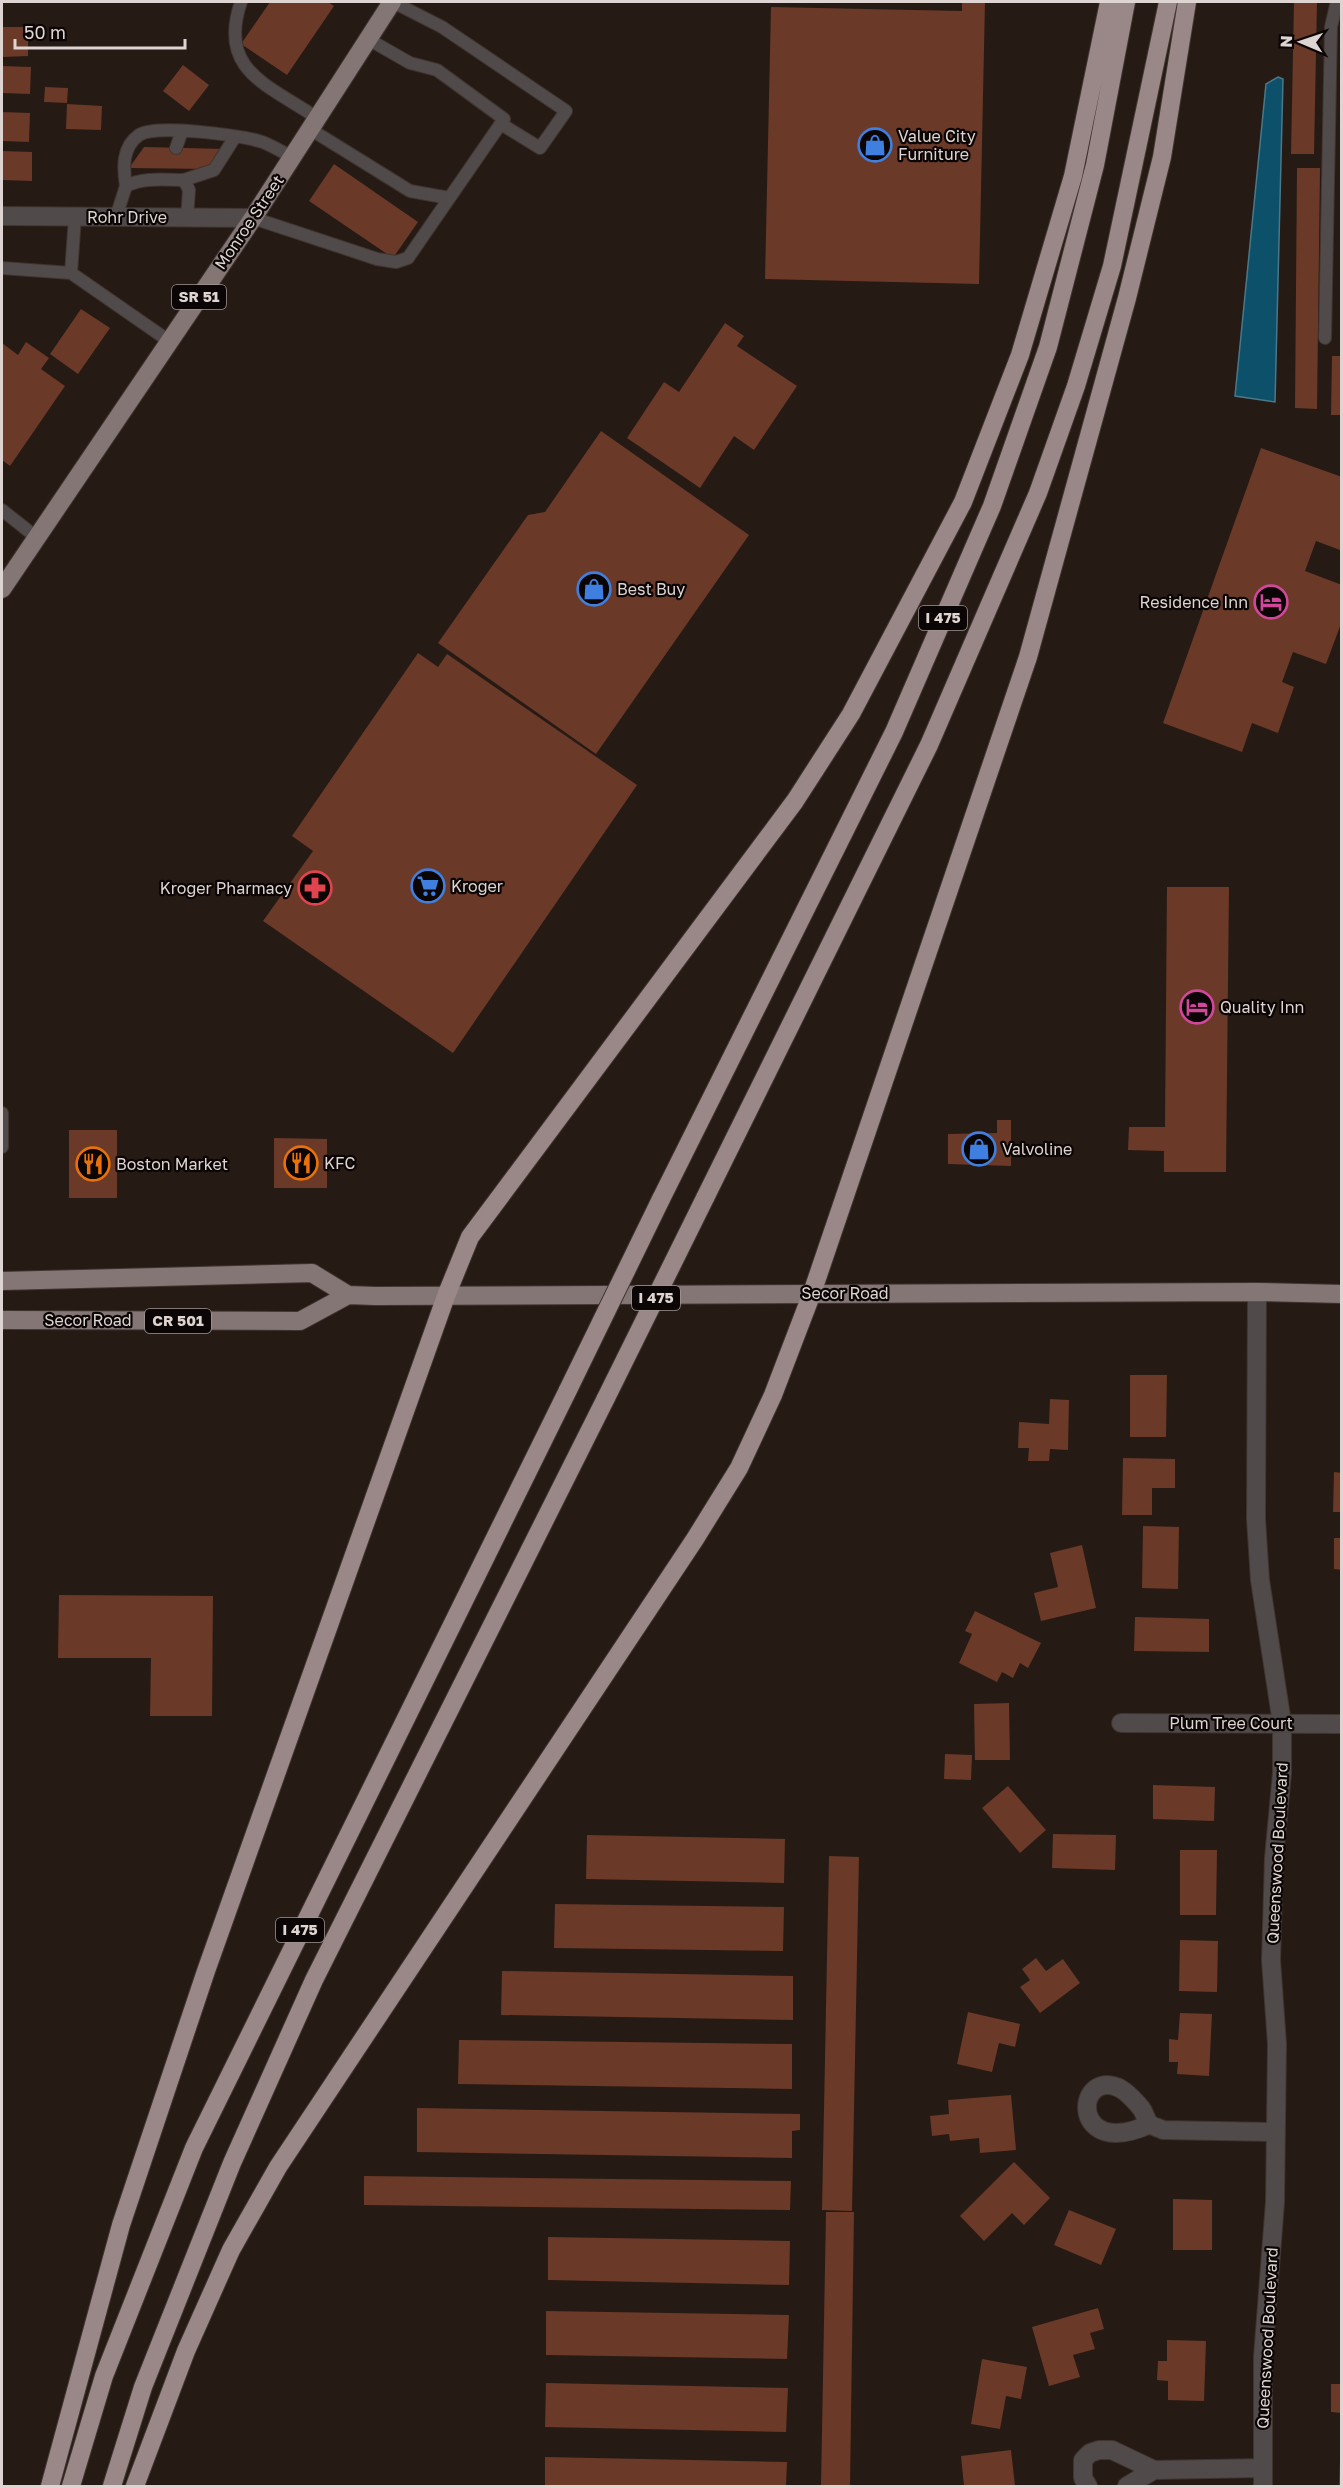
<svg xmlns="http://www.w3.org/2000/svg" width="1343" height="2488" viewBox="0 0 1343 2488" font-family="'Golos Text',sans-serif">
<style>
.water{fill:#0c506a;stroke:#4b7889;stroke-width:1.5}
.building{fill:#6a3927}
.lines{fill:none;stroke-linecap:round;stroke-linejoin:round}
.service-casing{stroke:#40342f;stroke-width:14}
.minor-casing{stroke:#40342f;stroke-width:20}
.primary-casing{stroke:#40342f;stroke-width:20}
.motorway-casing{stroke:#40342f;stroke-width:20}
.service{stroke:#514a4a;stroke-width:12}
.minor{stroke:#514a4a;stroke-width:18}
.primary{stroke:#857676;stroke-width:18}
.motorway{stroke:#998887;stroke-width:18}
.motorway-bridge-casing{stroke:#40342f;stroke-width:20;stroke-linecap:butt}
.motorway-bridge{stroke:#998887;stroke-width:18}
.labels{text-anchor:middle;stroke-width:4.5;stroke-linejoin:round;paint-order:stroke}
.shield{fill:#0b0605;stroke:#9f9794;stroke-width:1.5}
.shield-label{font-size:15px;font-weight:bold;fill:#ded5d2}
.poi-label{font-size:16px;fill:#ded5d2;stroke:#0b0605;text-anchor:start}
.street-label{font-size:16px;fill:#ded5d2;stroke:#0b0605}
</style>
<rect width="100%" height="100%" fill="#261a15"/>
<path class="water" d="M1278 77 1283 79 1275 402 1235 396 1266 84Z"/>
<path class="building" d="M270 2H328L334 6 287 75 241 44Z
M962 2H985L979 284 765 279 771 7 962 11Z
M1294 2H1317L1314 154H1291Z
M2 27H28V56L3 57Z
M183 65 209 85 189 111 163 91Z
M2 66 31 67 30 94 2 93Z
M45 87 68 88 67 103 44 102Z
M67 104 102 106 101 130 66 129Z
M2 112 30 113 29 142 2 141Z
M144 147 226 149 211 169 129 168Z
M2 151 32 152V181L2 180Z
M334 164 418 222 393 258 309 201Z
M1297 168H1320L1317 409 1295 408Z
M81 309 110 328 78 374 50 354Z
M725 323 744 336 737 346 797 386 754 450 734 436 700 488 627 438 664 382 679 392Z
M26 342 49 358 41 369 65 386 10 466 2 460V343L18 355Z
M1332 356H1342V415H1331Z
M601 431 749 535 596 754 438 643 528 515 545 512Z
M1261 448 1342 477 1340 550 1316 541 1305 571 1342 585V621L1326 664 1293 652 1282 682 1294 687 1278 733 1252 723 1242 752 1163 723Z
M418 653 438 667 447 654 637 785 453 1053 263 921 313 851 292 836Z
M1167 887H1229L1226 1172H1164V1151L1128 1150 1129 1127H1165Z
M997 1120H1011V1166L948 1164V1134L997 1133Z
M69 1130H117V1198H69Z
M274 1138 327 1139V1188H274Z
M1130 1375H1167L1166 1437H1130Z
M1050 1399 1069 1400 1068 1450 1050 1449 1049 1461H1028L1029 1448H1018L1019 1422 1049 1424Z
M1123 1458 1175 1459V1488H1152V1515H1122Z
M1334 1472 1342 1473V1512H1333Z
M1143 1526 1179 1527 1178 1589 1142 1588Z
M1334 1538H1342V1570L1334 1569Z
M1082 1545 1096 1608 1041 1621 1034 1593 1058 1587 1050 1553Z
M59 1595 213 1596 212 1716H150L151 1658H58Z
M975 1611 1041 1643 1028 1668 1020 1663 1013 1678 1002 1672 997 1682 959 1663 972 1634 965 1631Z
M1135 1617 1209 1619V1652L1134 1651Z
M1009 1703 1010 1760H975L974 1704Z
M945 1754 972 1755 971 1780 944 1779Z
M1153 1785 1215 1787 1214 1821 1153 1819Z
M1008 1786 1046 1830 1020 1853 982 1808Z
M1053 1834 1116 1835 1115 1870 1052 1868Z
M587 1835 785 1839 784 1883 586 1879Z
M1180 1850H1217L1216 1915H1180Z
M829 1856 859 1857 852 2211 822 2210Z
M555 1904 784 1907 783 1951 554 1948Z
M1180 1940 1218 1941 1217 1992 1179 1991Z
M1036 1958 1046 1971 1063 1959 1080 1983 1040 2013 1020 1987 1030 1980 1022 1969Z
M502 1971 793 1976V2020L501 2015Z
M968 2012 1020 2024 1015 2047 999 2043 992 2072 957 2064Z
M1180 2013 1212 2014 1209 2076 1177 2074 1178 2062H1169V2039L1178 2040Z
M459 2040 792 2044V2089L458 2084Z
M1011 2095 1016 2150 980 2153 979 2138 950 2141 949 2134 932 2136 930 2116 949 2114 948 2100Z
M417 2108 800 2114V2130L792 2131V2158L417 2152Z
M1014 2162 1050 2198 1024 2225 1012 2213 984 2241 960 2216Z
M364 2176 791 2181 790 2210 364 2205Z
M1173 2199 1212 2200V2250H1173Z
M1069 2210 1116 2229 1101 2265 1054 2245Z
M826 2212H854L850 2486H821Z
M548 2237 790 2241 789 2285 548 2280Z
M1098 2308 1104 2329 1090 2333 1095 2349 1073 2355 1080 2377 1049 2386 1032 2327Z
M546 2311 789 2315 787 2359 546 2355Z
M1167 2340 1206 2341 1204 2401 1168 2400V2381L1157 2380 1158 2361H1167Z
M982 2359 1027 2367 1021 2399 1006 2396 1000 2429 971 2424Z
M546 2383 788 2388 786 2432 545 2427Z
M1331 2384H1342V2413L1331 2412Z
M1011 2450 1015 2486H964L961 2456Z
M545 2457 787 2462 786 2486H545Z
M1340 2460H1342V2486H1339Z"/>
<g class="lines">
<defs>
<path id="service" d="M241 2C217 71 269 85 317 118
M393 2 442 27 566 111 540 148 501 124
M310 129 410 191 449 198
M176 148 182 131
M184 180 214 170 235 137
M126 186C123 168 122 147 139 135 156 124 237 135 259 141 270 144 282 152 292 157
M116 217 126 186C144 177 164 180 184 180L189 190 187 218
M253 218 377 259 396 262 408 258 504 119 437 70 410 63 368 39
M2 268 71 273 169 341
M71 273 75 217
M1325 338 1331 27 1336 5 1342 2
M2 510 36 537
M2 1113V1147"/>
<path id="minor" d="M2 216 253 218
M1257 1292 1256 1519 1260 1580 1282 1723V1773L1274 1858 1271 1960 1277 2044 1275 2202 1263 2357V2486
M1121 1723 1342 1724
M1150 2124C1071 2161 1074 2071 1117 2087 1125 2090 1136 2102 1141 2108 1145 2113 1146 2121 1150 2124 1153 2127 1160 2128 1163 2130L1276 2132
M1088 2486 1083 2478V2460L1090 2453 1099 2450H1112L1154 2470 1262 2468
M1127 2486 1154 2470"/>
<path id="primary" d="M2 589 253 218 392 2
M2 1281 312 1273 348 1295 375 1296 1257 1292 1342 1294
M2 1320 300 1321 348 1295"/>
<path id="motorway" d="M705 1198 929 745 1038 493 1076 386 1112 266 1168 2
M661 1199 894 732 992 506 1048 347 1095 165 1126 2
M50 2486 121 2225 206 1971 446 1296 470 1237 795 801 851 714 963 502 1020 355 1073 176 1109 2
M71 2486 104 2376 194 2148 568 1390
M112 2486 143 2387 232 2163 314 1980 606 1398
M135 2486 186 2351 231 2250 278 2167 695 1539 739 1468 773 1395 812 1293 1028 657 1127 298 1162 157 1187 2"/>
</defs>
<use href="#service" class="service-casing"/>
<use href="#minor" class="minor-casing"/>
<use href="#primary" class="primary-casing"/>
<use href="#motorway" class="motorway-casing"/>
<use href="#service" class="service"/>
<use href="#minor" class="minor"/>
<use href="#primary" class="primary"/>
<use href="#motorway" class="motorway"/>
<defs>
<path id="motorway-bridge" d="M568 1390 661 1199
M606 1398 705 1198"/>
</defs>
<use href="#motorway-bridge" class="motorway-bridge-casing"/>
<use href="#motorway-bridge" class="motorway-bridge"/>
</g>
<defs>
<symbol id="shop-ring" viewBox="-11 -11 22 22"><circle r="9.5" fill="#0b0605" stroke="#3f7fe0" stroke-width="1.5"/><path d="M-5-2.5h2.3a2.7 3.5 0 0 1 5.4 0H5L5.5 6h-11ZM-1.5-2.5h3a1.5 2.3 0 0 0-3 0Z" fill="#3f7fe0"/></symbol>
<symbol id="hotel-ring" viewBox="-11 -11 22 22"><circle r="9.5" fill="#0b0605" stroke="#d1479c" stroke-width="1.5"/><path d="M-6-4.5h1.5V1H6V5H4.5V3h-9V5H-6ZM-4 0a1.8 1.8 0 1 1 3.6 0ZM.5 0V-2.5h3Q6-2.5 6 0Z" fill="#d1479c"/></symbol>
<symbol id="supermarket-ring" viewBox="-11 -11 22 22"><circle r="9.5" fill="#0b0605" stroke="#3f7fe0" stroke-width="1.5"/><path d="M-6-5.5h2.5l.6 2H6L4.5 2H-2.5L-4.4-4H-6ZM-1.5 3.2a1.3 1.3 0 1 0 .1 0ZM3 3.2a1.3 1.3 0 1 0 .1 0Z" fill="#3f7fe0"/></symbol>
<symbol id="pharmacy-ring" viewBox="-11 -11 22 22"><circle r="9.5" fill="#0b0605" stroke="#e0444e" stroke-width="1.5"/><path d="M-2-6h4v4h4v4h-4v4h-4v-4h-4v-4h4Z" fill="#e0444e"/></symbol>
<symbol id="restaurant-ring" viewBox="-11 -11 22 22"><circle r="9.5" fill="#0b0605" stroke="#e8710a" stroke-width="1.5"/><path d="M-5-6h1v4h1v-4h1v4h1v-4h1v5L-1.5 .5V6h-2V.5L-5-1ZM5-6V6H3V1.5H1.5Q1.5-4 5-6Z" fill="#e8710a"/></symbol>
</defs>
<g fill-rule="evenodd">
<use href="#shop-ring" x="856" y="126" width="38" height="38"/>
<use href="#shop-ring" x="575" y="570" width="38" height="38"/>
<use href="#hotel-ring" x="1252" y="583" width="38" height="38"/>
<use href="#supermarket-ring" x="409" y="867" width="38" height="38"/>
<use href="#pharmacy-ring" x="296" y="869" width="38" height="38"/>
<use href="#hotel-ring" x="1178" y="988" width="38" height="38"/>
<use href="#shop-ring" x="960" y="1130" width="38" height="38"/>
<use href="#restaurant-ring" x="282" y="1144" width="38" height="38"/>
<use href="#restaurant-ring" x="74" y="1145" width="38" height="38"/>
</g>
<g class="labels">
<g class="shield">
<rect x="172" y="285" width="54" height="24" rx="4.5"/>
<rect x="919" y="606" width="48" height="24" rx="4.5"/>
<rect x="632" y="1286" width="48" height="24" rx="4.5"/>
<rect x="145" y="1309" width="66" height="24" rx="4.5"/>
<rect x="276" y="1918" width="48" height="24" rx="4.5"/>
</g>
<g class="shield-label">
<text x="199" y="302">SR 51</text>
<text x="943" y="623">I 475</text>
<text x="656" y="1303">I 475</text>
<text x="178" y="1326">CR 501</text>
<text x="300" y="1935">I 475</text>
</g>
<g class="poi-label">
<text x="898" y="142">Value City<tspan x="898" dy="18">Furniture</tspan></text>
<text x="617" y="595">Best Buy</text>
<text x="1248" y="608" text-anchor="end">Residence Inn</text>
<text x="451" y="892">Kroger</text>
<text x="292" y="894" text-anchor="end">Kroger Pharmacy</text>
<text x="1220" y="1013">Quality Inn</text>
<text x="1002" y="1155">Valvoline</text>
<text x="324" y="1169">KFC</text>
<text x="116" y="1170">Boston Market</text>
</g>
<g class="street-label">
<text x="127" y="223">Rohr Drive</text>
<text transform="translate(249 222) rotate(-56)" y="6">Monroe Street</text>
<text x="845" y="1299">Secor Road</text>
<text x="88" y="1326">Secor Road</text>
<text x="1231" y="1729">Plum Tree Court</text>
<text transform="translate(1277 1853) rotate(-87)" y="6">Queenswood Boulevard</text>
<text transform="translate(1267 2338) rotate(-87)" y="6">Queenswood Boulevard</text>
</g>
</g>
<rect width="1343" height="2488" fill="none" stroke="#ded5d2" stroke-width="6"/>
<g transform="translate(1301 42) rotate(272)" stroke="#0b0605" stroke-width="4.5" paint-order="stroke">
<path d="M0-4.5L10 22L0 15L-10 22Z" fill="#ded5d2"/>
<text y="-9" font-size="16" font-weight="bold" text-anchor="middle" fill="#ded5d2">N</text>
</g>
<path d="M15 39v9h170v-9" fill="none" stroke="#ded5d2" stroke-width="3"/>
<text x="24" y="39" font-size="18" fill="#ded5d2" stroke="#0b0605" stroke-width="4.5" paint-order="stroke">50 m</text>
</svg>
